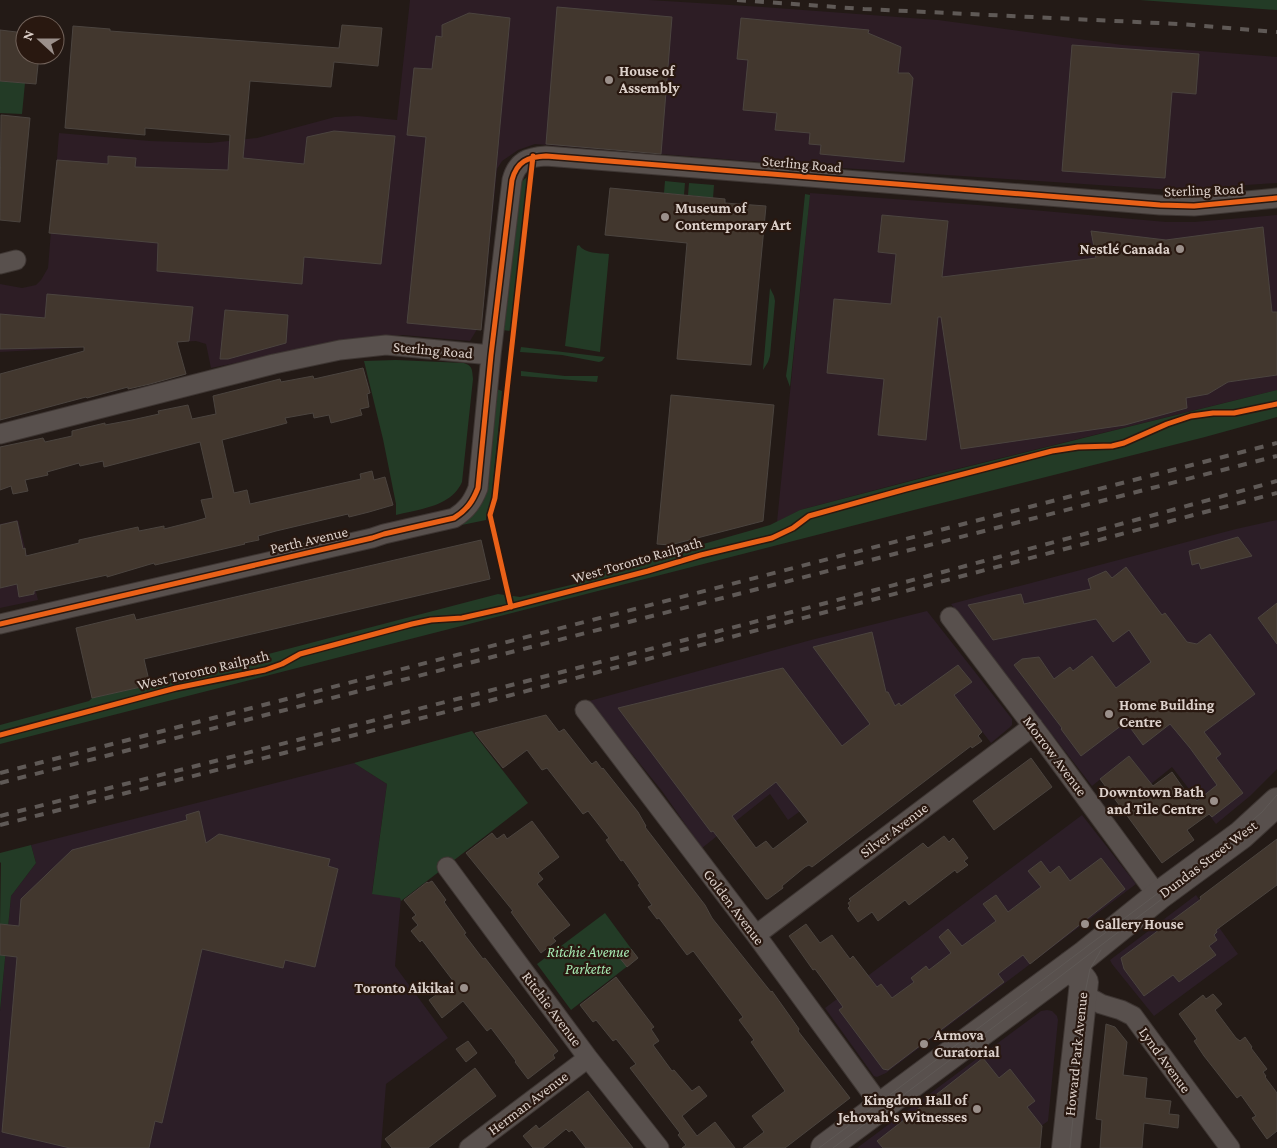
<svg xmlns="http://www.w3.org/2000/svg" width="1277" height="1148" viewBox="0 0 1277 1148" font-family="'Crimson Pro',serif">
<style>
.commercial{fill:#2c1e27}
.industrial{fill:#2d1d25}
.green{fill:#233b26}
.building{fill:#42372e;stroke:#4b443f;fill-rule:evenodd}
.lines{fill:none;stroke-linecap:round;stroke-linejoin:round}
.street-casing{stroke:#3e3633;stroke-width:21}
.secondary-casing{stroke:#3e3633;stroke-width:30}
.street{stroke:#58504d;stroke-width:19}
.secondary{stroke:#58504d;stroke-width:28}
.tram{stroke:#5f5956;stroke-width:1}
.rail{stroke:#5f5956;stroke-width:4;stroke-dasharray:9 9;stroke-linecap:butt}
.cycleway-casing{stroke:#291810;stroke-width:8}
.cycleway{stroke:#ea6118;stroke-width:5}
.poi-dot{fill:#9b908b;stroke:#291810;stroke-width:2}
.labels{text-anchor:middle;stroke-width:4.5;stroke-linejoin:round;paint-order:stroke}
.poi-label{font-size:15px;font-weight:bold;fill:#dcd0ca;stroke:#291810;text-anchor:start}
.street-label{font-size:15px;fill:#dcd0ca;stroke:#291810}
.park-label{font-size:15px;font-style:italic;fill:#a5e8b1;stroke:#291810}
</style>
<rect width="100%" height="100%" fill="#231a16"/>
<path class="commercial" d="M1277 520V769L1250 796 1216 824 1172 767 1151 784 1129 756 1092 786 951 604 1236 529Z
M927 611 1012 719V725L1009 728 991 743 956 698 788 820 770 794 702 848 662 791 589 701 811 640Z
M354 763 387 784 372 893 401 898 395 966 448 1038 386 1084 381 1148H0V1011L11 896 36 863 31 845Z
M1082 815 1136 884 886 1073 877 1077 874 1076 825 1008Z
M1196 895 1238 954 1154 1016 1112 964 1110 960Z
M1047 1010 1052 1011 1057 1016 1058 1020 1048 1121 1011 1148H857L1041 1011Z"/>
<path class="industrial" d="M410 0H649L763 7 938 20 1123 45 1277 57V183L1173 190 812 166 535 144 518 150 502 161 497 169 482 321 470 341 403 335 346 340 211 368 206 344 196 341 0 352V284L22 288 36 285 41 280 48 268 59 133 150 141 210 143 257 138 335 117 358 116 397 120Z
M810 193 978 205 1166 222H1194L1277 215V390L924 477 800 510 777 522Z
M18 520 38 600 0 608V524Z"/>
<path class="green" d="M1140 0H1277V10Z
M0 81 25 83 22 114 0 113Z
M527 177 511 331 503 330 519 184Z
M665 181 685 183 684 195 664 193Z
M689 183 714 185 713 198 688 195Z
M805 194 810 195 790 387 786 376 788 362Z
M579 245C585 254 599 253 609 254L600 352 565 346 577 246Z
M770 288 774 296 775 301 770 356 768 362 763 370Z
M521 347 605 357 602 361 599 362 562 355 520 352Z
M396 360 464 363C473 366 472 370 473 379L462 482C451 507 419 509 396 515V504L383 439 364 361Z
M521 371 565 376H598L597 382 521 376Z
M497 389 502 391 491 504 486 515V520L452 527C468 520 477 512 484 496Z
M1277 390V417L1205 437 914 510 0 744V725L89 701 92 698 150 685 498 594 520 597 575 584 587 577 770 525 800 510 934 475Z
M472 731 528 803 401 901 400 898 372 894 387 784 354 763Z
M31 845 36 863 11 896 0 1011V955H4L7 925 0 924V926L1 863 0 862V853Z
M605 913 638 958 571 1010 537 964Z"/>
<path class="building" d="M557 7 672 17 661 154 546 144Z
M469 13 510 18 481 330 407 323 426 137 407 135 414 68 432 69 436 36 442 37V25Z
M741 18 869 30 868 33 901 47 898 73H909L913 78 904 162 820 154 821 145 809 144 810 133 775 130 777 113 743 110 748 60 737 59Z
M342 25 382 28 378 66 334 62 331 87 250 81 243 158 304 164 307 137 334 131 395 136 381 264 304 257 302 284 157 271 158 243 49 233 57 160 108 164V156L136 158 135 167 228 170 230 135 145 128V135L65 128 73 26 110 29V31L339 48Z
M0 30 25 33V55H39L36 84 0 81Z
M1072 45 1199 54 1196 94 1172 92 1165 178 1062 171Z
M1 115 30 118 20 222 0 220Z
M610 188 725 199V203L766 206 751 365 677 359 687 243 605 235Z
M882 215 948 221 942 277 1096 258 1091 231 1166 240 1263 227 1272 312H1277V375L1228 382 1208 394 1186 398 1187 408 1125 425 961 449 941 317H938L926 440 878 435 884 379 827 373 834 299 891 304 896 254 878 252Z
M47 294 193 307 189 341 177 342 186 374 150 384 128 389V387L87 398 86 397 0 420V374L84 351V347L0 349V314L45 318Z
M225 310 288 315 286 343 228 359H220Z
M363 368 370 393 367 394 369 407 360 409 362 415 331 423 329 415 314 418 313 413 285 418 287 423 222 440 234 493 247 490 250 504 361 479 360 474 372 471 374 480 385 477 393 505 369 512 349 517 348 514 276 531 258 536 259 540 244 543 245 544 155 565 154 563 107 577V575L34 591V594L19 597 17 584 0 588V525L17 521 23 549 25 548 26 556 79 543V540L138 527 139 531 164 526V529L196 521 206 518 201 500 213 498 200 442 104 467 103 461 80 466 79 463 47 472 48 475 25 480 28 491 13 494 11 486 0 490V447L43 438 45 442 72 436V431L84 428 105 423V425L132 420 159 414 158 411 188 405 192 419 216 414 213 396 280 379 281 382 313 376 314 379Z
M671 395 774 405 763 521 670 545 657 544Z
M1238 537 1252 556 1201 569 1199 563 1192 565 1189 551Z
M481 540 490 579 144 659 150 685 92 698 76 628 134 614 136 620Z
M1126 567 1162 615 1165 613 1187 642 1197 644 1210 634 1255 694 1204 732 1221 754 1216 758 1243 793 1212 817 1209 814 1187 830 1194 840 1162 863 1100 779 1129 756 1153 786 1172 772 1188 795 1191 793 1197 801 1217 785 1190 748 1170 724 1143 745 1126 722 1081 756 1061 729 1062 728 1014 665 1022 659 1039 657 1054 679 1070 667 1073 671 1092 656 1116 688 1151 662 1129 630 1113 642 1096 619 993 640 968 605 1021 594 1024 604 1091 589 1088 579 1106 571 1112 578Z
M1277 603V644L1258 618Z
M872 632 886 692H888L895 706 899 703 901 706 958 665 972 682 954 695 982 732 978 736 982 741 972 748 971 746 812 867 809 865 805 867 782 886 783 888 768 899H766L713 831 711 832 618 708 783 668 842 746 870 724 813 647ZM776 782 808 822 773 849 766 841 756 848 732 816Z
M546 715 559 732 564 729 590 762 592 764 596 761 602 769 603 768 626 797 638 812 646 826 645 827 705 905 712 918 771 992 772 991 799 1029 798 1031 850 1098 785 1148H743L764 1132 752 1116 785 1091 751 1042 754 1040 739 1020 743 1017 694 952 693 951 687 955 659 918 657 919 648 907 652 905 638 885 640 884 623 860 621 861 606 840 609 838 588 811 583 814 547 768 542 770 527 750 503 768 475 733Z
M1031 758 1052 787 994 830 973 801Z
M199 811 206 843 219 834 330 859 328 866 338 869 315 967 285 960 283 968 202 949 162 1123 155 1121 149 1148H70L2 1132 17 957 0 955V924L19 926 21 899 72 850 187 820 186 815Z
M532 821 559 857 538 873 543 879 537 884 570 925 553 938 556 941 541 953 511 912 513 911 466 853 492 833 497 839 504 834 507 839Z
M944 836 949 842 953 838 968 858 964 861 968 865 957 873 955 870 909 905 905 900 878 921 872 912 858 922 848 908 850 906 848 903 851 901 849 899 923 843 928 848Z
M1277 839V885L1216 930 1217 932 1214 935 1217 940 1209 946 1216 955 1179 982 1173 975 1144 996 1124 969 1121 958 1201 899 1200 897Z
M1101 858 1125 889 1030 964 1023 955 998 974 1004 982 888 1070 883 1069 839 1010 843 1007 815 969 813 970 789 936 806 924 820 943 832 935 850 959 853 956 877 987 881 984 892 998 914 982 911 978 926 966 929 970 951 953 939 937 948 929 962 946 996 921 983 904 996 895 1008 912 1041 887 1028 871 1041 861 1050 873 1059 866 1070 881Z
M432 881 446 900 444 902 466 933 464 934 483 959 485 958 558 1051 553 1055 555 1058 528 1079 515 1062 516 1061 491 1028 487 1031 463 1001 442 1018 429 1000 454 982 422 940 420 942 411 931 418 925 412 918 416 915 404 900 427 882 428 883Z
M631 949 638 958 627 967 619 957Z
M616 977 654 1027 651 1029 659 1041 653 1045 672 1071 674 1070 692 1091 699 1086 707 1096 682 1116 697 1136 715 1122 735 1148H682L686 1145 678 1135 680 1133 630 1068 636 1064 616 1039 613 1041 596 1020 593 1022 580 1005Z
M1213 994 1222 1004 1215 1010 1236 1038 1240 1041 1245 1037 1252 1047 1251 1048 1267 1069 1263 1072 1266 1076 1265 1077 1277 1093V1131L1267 1139 1252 1118 1256 1116 1241 1095 1237 1098 1204 1056 1194 1041 1197 1039 1179 1014 1203 995 1206 999Z
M1106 1024 1115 1027 1127 1042 1123 1075 1147 1078 1145 1098 1171 1101 1169 1114 1179 1115 1178 1128 1144 1123 1142 1148H1100L1102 1120 1096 1119Z
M468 1041 477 1053 466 1062 456 1049Z
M983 1058 999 1078 1010 1069 1035 1101 1027 1107 1042 1126 1040 1148H883L877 1141Z
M475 1068 496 1096 428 1148H392L385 1139Z
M588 1091 633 1148H586L572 1130 569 1132 566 1129 543 1148H533L523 1136 536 1125 539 1129Z"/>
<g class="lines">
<defs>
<path id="street" d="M0 264 16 260
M0 434 274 364 340 350 386 345 491 355
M950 617 1041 737 1158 896
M0 624 372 538 384 534 454 518C467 510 473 501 478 488L491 355 512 180C517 161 528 157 546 156L1160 205 1194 206 1277 198
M585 710 756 935 881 1106
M447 867 588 1058 659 1148
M756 935 1033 726
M1083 994 1101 1004 1121 1010 1133 1016 1230 1148
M469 1148 588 1058"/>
<path id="secondary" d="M825 1148 1086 954 1158 896 1241 835 1277 802
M1066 1148 1084 982 1071 965"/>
</defs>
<use href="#street" class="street-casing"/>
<use href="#secondary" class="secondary-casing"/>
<use href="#street" class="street"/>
<use href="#secondary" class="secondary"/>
<path class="tram" d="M1214 860 1248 834
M1041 991 1192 876
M819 1148 1238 833 1262 812 1277 795
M833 1148 1027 1002
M1070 1148 1086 988 1090 969 1101 950"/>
<path class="rail" d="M737 0 864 9 1179 24 1277 32
M0 773 1277 443
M0 783 1277 456
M0 816C426 707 853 599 1277 481
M0 825 481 703 1277 493"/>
<defs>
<path id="cycleway" d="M511 607 490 515 495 498 533 156
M0 624 372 538 384 534 454 518C467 510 473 501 478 488L491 355 512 180C517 161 528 157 546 156L1160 205 1194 206 1277 198
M0 735 176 688 265 670 282 664 300 654 412 624 431 620 462 618 502 609 648 571 701 555 772 538 793 528 809 516 906 489 1052 451 1078 447 1112 446 1124 443 1167 424 1191 416 1213 413H1234L1277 404"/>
</defs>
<use href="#cycleway" class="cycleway-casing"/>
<use href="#cycleway" class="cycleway"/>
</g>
<g class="poi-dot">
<circle cx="609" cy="80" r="5"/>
<circle cx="665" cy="217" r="5"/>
<circle cx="1180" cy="249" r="5"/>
<circle cx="1109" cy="714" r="5"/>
<circle cx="1214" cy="801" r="5"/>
<circle cx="1085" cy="924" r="5"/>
<circle cx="464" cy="988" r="5"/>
<circle cx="924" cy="1044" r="5"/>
<circle cx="977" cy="1109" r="5"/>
</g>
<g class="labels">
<g class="poi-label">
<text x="619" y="76">House of<tspan x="619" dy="17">Assembly</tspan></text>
<text x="675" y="213">Museum of<tspan x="675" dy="17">Contemporary Art</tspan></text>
<text x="1170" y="254" text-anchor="end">Nestlé Canada</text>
<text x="1119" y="710">Home Building<tspan x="1119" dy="17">Centre</tspan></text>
<text x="1204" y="797" text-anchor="end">Downtown Bath<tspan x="1204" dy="17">and Tile Centre</tspan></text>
<text x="1095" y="929">Gallery House</text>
<text x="454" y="993" text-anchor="end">Toronto Aikikai</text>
<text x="934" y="1040">Armova<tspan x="934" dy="17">Curatorial</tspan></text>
<text x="967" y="1105" text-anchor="end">Kingdom Hall of<tspan x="967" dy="17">Jehovah's Witnesses</tspan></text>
</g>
<g class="street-label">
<text transform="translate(802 164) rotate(5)" y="5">Sterling Road</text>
<text transform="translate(1204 190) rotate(-2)" y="5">Sterling Road</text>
<text transform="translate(433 350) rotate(5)" y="5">Sterling Road</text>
<text transform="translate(309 540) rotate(-13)" y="5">Perth Avenue</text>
<text transform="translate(637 560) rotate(-16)" y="5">West Toronto Railpath</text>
<text transform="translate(203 670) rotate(-13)" y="5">West Toronto Railpath</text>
<text transform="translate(1055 756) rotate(53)" y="5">Morrow Avenue</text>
<text transform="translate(894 830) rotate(-37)" y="5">Silver Avenue</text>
<text transform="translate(1208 859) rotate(-37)" y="5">Dundas Street West</text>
<text transform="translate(734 907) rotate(53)" y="5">Golden Avenue</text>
<text transform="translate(552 1009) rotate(53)" y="5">Ritchie Avenue</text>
<text transform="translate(1076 1054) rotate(-84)" y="5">Howard Park Avenue</text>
<text transform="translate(1165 1060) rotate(54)" y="5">Lynd Avenue</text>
<text transform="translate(528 1103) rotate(-37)" y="5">Herman Avenue</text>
</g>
<g class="park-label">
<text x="588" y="957">Ritchie Avenue<tspan x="588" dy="17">Parkette</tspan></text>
</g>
</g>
<g transform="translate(40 40) rotate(291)"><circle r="24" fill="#291810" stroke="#71625a"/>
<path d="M0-4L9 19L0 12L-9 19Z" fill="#9b908b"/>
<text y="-8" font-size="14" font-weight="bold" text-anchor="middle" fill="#dcd0ca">N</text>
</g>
</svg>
